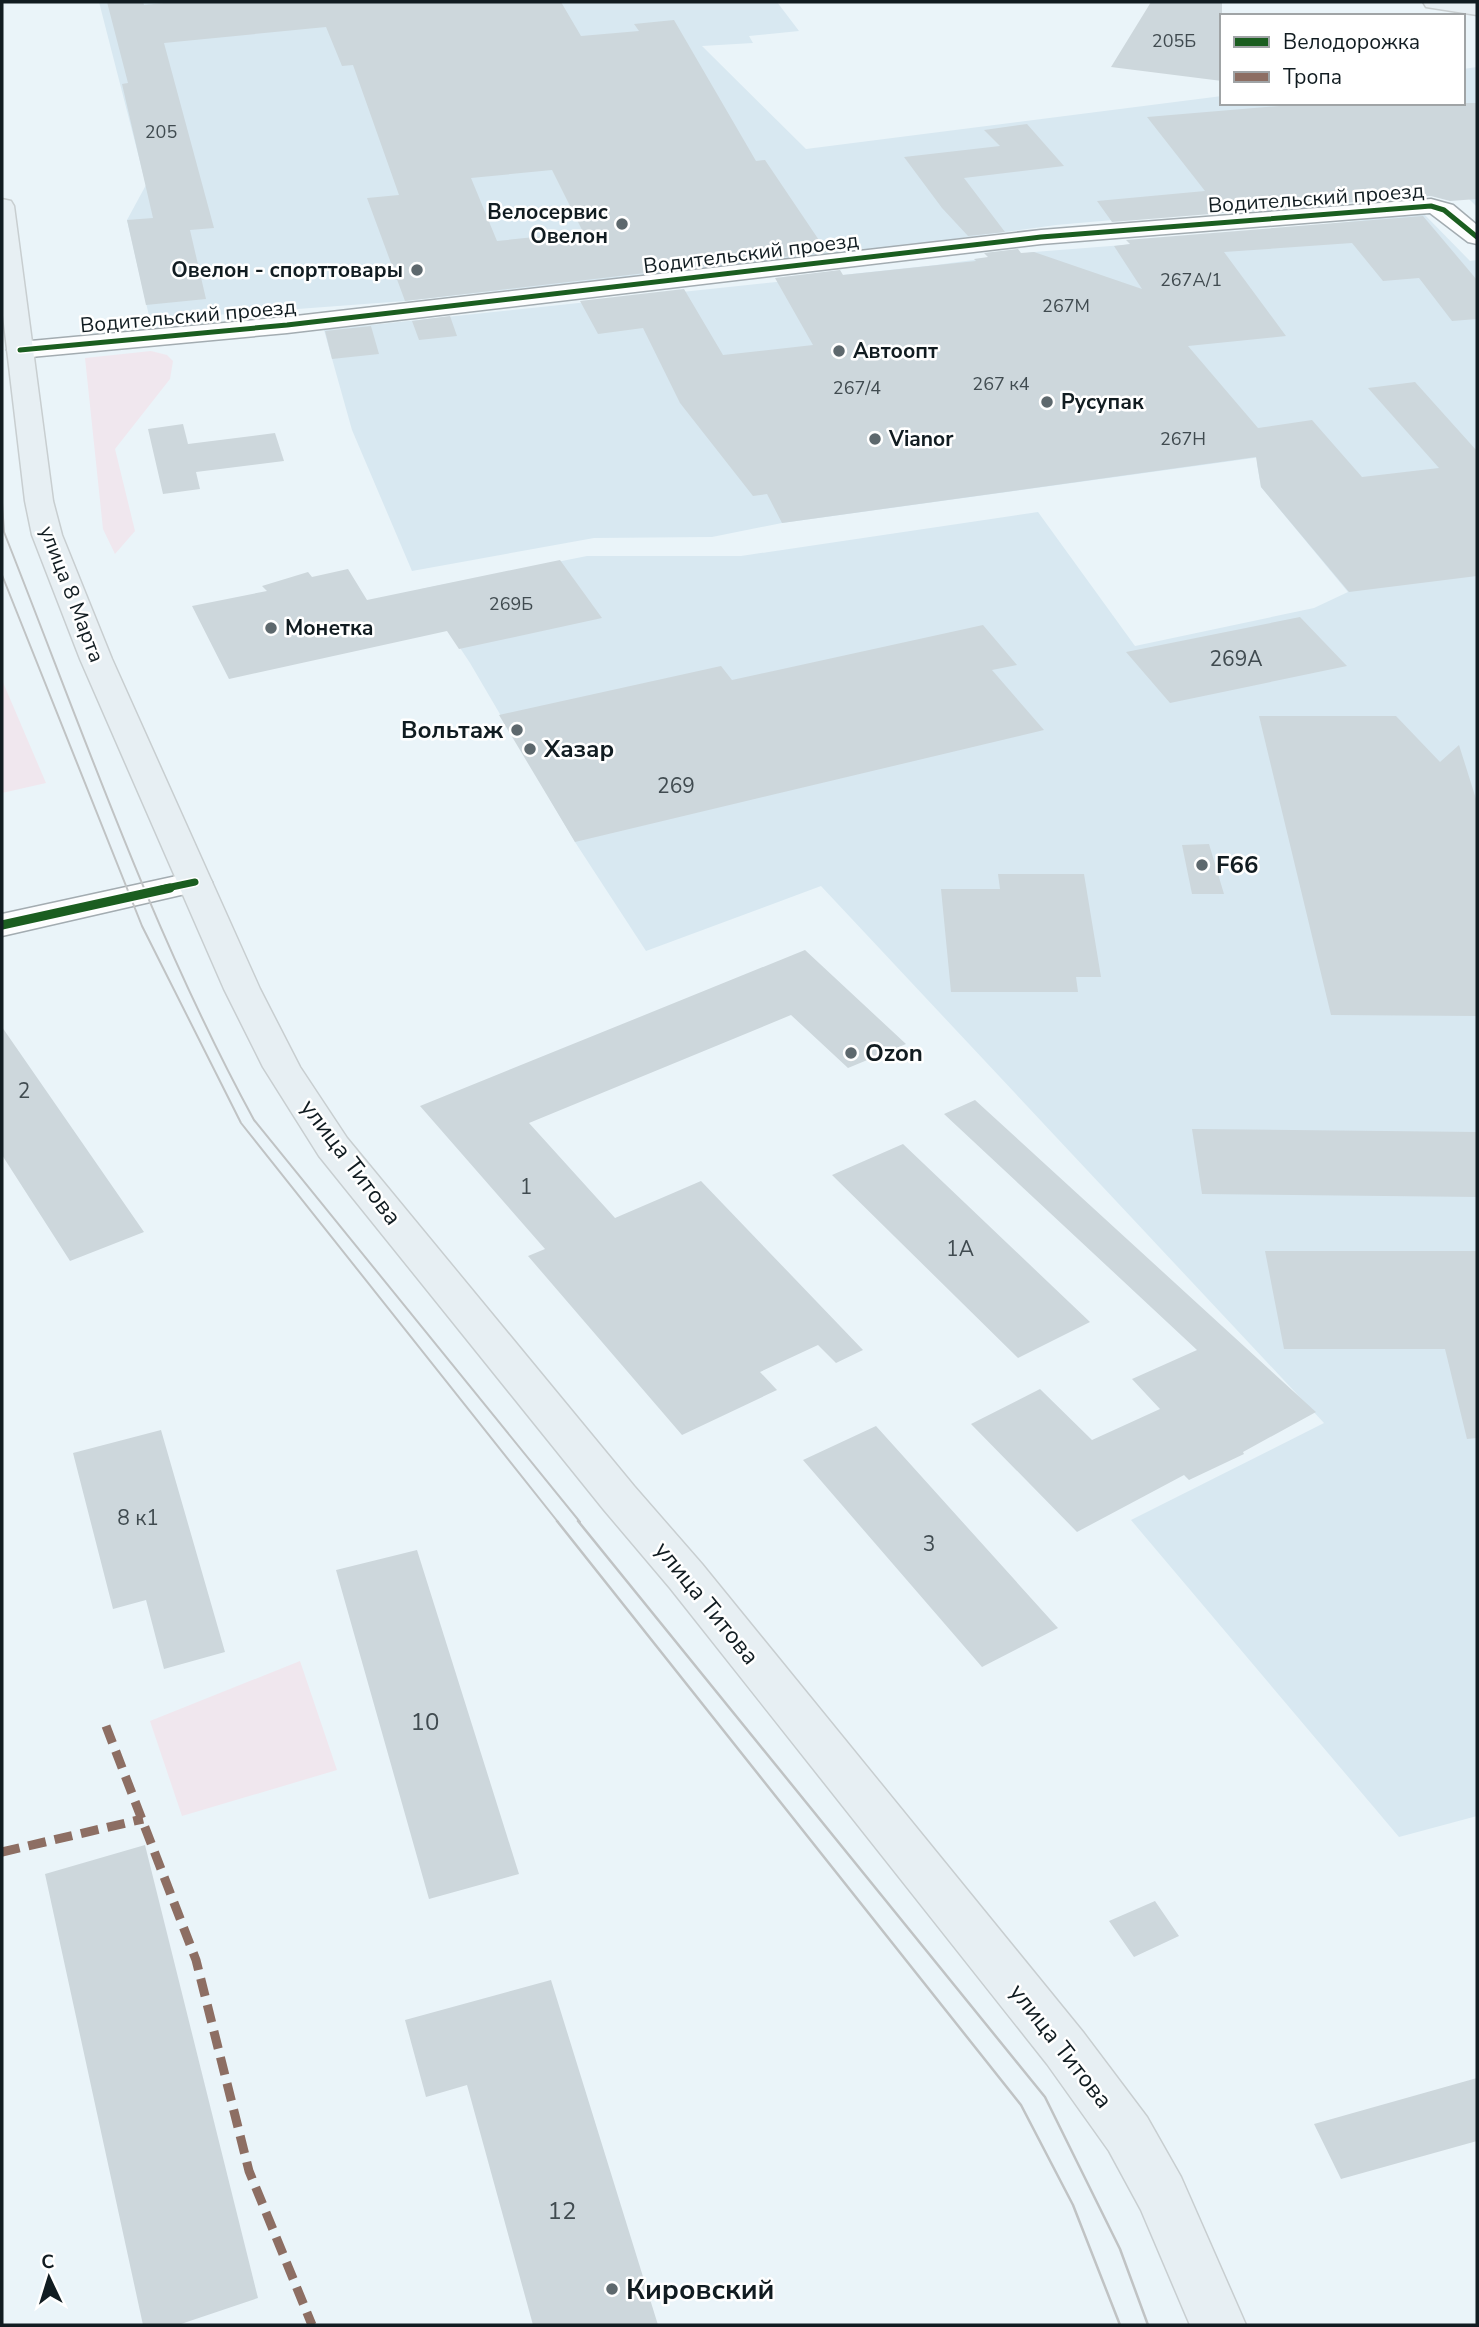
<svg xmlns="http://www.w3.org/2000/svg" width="1479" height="2327" viewBox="0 0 1479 2327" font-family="'Nunito Sans',sans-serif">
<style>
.built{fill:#d8e8f1}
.green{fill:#f0e7ee}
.building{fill:#cdd7dc;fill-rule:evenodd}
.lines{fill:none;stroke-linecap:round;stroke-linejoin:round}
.minor-casing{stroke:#a3acb1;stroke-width:3}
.major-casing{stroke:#c8ced0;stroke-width:3}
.minor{fill:#fcfdfe;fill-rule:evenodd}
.major{fill:#e7eff3;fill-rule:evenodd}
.tram-far1{stroke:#c0c3c4;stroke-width:2}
.tram{stroke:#c0c3c4;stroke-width:2.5}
.quiet{stroke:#8d6e63;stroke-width:9;stroke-dasharray:18 9;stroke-linecap:butt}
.cycleway-far2-casing{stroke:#fff;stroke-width:8}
.cycleway-far1-casing{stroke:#fff;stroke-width:10}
.cycleway-casing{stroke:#fff;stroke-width:13}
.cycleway-far2{stroke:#1b5e20;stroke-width:5}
.cycleway-far1{stroke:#1b5e20;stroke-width:7}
.cycleway{stroke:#1b5e20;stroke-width:9}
.poi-dot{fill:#5d686d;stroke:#fff;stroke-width:2.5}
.labels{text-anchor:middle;stroke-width:5;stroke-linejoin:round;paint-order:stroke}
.far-number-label{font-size:18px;fill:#404b50}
.far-street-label{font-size:21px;fill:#111c21;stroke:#fff}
.far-poi-label{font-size:21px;font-weight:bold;fill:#111c21;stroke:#fff;text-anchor:start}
.number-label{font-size:21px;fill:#404b50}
.poi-label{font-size:24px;font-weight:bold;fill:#111c21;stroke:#fff;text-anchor:start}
.street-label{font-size:24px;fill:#111c21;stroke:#fff}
.near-number-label{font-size:24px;fill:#404b50}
.near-poi-label{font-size:28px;font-weight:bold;fill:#111c21;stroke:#fff;text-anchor:start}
</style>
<rect width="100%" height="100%" fill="#eaf4f9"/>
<path class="built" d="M99 2H777L799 31 749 36 753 43 702 46 806 149 1222 96V103H1463V69L1477 67V207L1461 191 1454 190 1056 225 865 251 405 301 150 320 127 220 146 185Z
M1423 213 1470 261 1477 260V1816L1399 1837 1131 1520 1324 1423 821 886 646 951 575 842 470 663 421 589 587 556H741L1038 512 1135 646 1314 608 1348 592 1261 487 1257 464 1268 456 782 523 712 537 594 538 412 571 352 430 324 330 936 265 1034 252 1213 238Z"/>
<path class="green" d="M151 351 167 355 173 361 170 379 115 449 135 531 115 554 103 529 85 358Z
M2 680 46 783 2 793Z
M300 1661 337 1770 182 1816 150 1721Z"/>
<path class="building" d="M107 2H143L144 5 174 2H561L581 36 639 31 634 24 674 20 756 161 765 160 827 252 405 301 367 198 399 195 353 65 342 66 326 27 164 43 214 228 190 230 206 299 146 305 127 220 153 218 122 84 128 83ZM552 170 583 232 497 241 471 178Z
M1151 2H1222V81L1111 67Z
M1315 103H1477V199L1450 201 1431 196 1112 222 1097 201 1205 191 1147 117Z
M1027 124 1064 166 964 178 1005 232 968 236 942 208 904 157 1000 146 984 130Z
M1423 216 1477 280V319L1452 321 1419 278 1383 281 1352 243 1224 252 1286 336 1188 346 1258 428 1312 420 1362 477 1439 468 1368 388 1415 382 1477 451V576L1349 592 1261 487 1256 457 782 523 767 494 753 496 680 403 643 328 598 334 580 301 684 289 723 355 813 345 775 278 840 270 843 275 976 261 974 259 988 257 984 253 1018 249 1021 253 1034 252 1142 289 1114 246 1130 244 1126 240Z
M450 316 457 336 419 340 412 321Z
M371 326 379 354 332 359 325 331Z
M183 424 188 444 275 433 284 461 196 472 200 489 163 494 148 429Z
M560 560 602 618 459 649 447 631 229 679 192 606 267 591 262 586 308 572 312 577 348 569 367 600Z
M1300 617 1347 666 1170 703 1126 652Z
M983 625 1017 665 992 670 1044 730 575 842 499 715 721 666 732 680Z
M1259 716H1396L1440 762 1459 745 1477 802V1016L1331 1015Z
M1209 844 1224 894H1192L1182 845Z
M998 874H1084L1101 977H1076L1078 992H951L941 889H1000Z
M805 950 906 1044 848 1068 791 1015 529 1123 615 1218 701 1181 863 1350 836 1363 818 1345 760 1372 777 1390 682 1435 528 1256 545 1249 420 1106Z
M2 1027 144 1232 70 1261 2 1155Z
M975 1100 1316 1412 1243 1452 1244 1454 1189 1480 1184 1475 1077 1532 971 1424 1040 1389 1092 1440 1160 1409 1132 1379 1197 1350 944 1114Z
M1192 1129 1477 1132V1197L1202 1194Z
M903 1144 1090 1322 1018 1358 832 1175Z
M1265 1251H1477V1438L1467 1439 1445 1349H1284Z
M876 1426 1058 1628 982 1667 803 1460Z
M161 1430 225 1652 164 1669 146 1600 113 1609 73 1453Z
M417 1550 519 1874 429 1899 336 1570Z
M145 1845 258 2298 178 2325H143L45 1874Z
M1155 1901 1179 1936 1134 1957 1109 1921Z
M551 1980 658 2325H533L467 2085 426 2097 405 2020Z
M1477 2078V2141L1341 2179 1314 2124Z"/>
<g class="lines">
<defs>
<path id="minor" d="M1431 199 1453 205 1477 225V244L1468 242 1430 213 1041 244 287 333 20 358 11 356 7 350 11 344 20 342 287 317 1041 230Z
M195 872 207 875 212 882 207 889 2 936V914Z"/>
<path id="major" d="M1423 2 1477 3V15L1426 7Z
M2 199 11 201 14 206 53 501 62 535 112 659 260 989 300 1067 347 1138 634 1486 702 1564 1083 2032 1147 2117 1181 2177 1246 2325H1190L1141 2210 1109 2151 1047 2064 670 1588 604 1510 319 1156 263 1067 224 989 80 659 32 535 25 501 2 307Z"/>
</defs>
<use href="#minor" class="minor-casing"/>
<use href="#major" class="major-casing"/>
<use href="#minor" class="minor"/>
<use href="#major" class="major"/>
<path class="tram-far1" d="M2 503 4 532C82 729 152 933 254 1120L580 1522
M2 575 142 926 241 1123 558 1522"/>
<path class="tram" d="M557 1521 1021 2105 1073 2205 1120 2325
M578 1521 1045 2097 1120 2249 1148 2325"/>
<path class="quiet" d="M106 1726 196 1960 249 2171 312 2325
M2 1852 143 1819"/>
<defs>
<path id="cycleway-far2" d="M20 350 287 325 1041 237 1431 206 1444 210 1477 237"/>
<path id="cycleway-far1" d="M162 889 195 882"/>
<path id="cycleway" d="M2 925 170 888"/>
</defs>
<use href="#cycleway-far2" class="cycleway-far2-casing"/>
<use href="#cycleway-far1" class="cycleway-far1-casing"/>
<use href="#cycleway" class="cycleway-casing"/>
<use href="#cycleway-far2" class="cycleway-far2"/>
<use href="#cycleway-far1" class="cycleway-far1"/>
<use href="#cycleway" class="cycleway"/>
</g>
<g class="poi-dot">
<circle cx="622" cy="224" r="7"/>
<circle cx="417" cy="270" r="7"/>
<circle cx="839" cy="351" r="7"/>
<circle cx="1047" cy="402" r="7"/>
<circle cx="875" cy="439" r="7"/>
<circle cx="271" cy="628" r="7"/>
<circle cx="517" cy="730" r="7"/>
<circle cx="530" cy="749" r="7"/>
<circle cx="1202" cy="865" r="7"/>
<circle cx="851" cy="1053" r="7"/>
<circle cx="612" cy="2289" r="7"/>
</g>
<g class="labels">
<g class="far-number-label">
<text x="1174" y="47">205Б</text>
<text x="161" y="138">205</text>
<text x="1191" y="286">267А/1</text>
<text x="1066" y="312">267М</text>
<text x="1001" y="390">267 к4</text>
<text x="857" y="394">267/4</text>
<text x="1183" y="445">267Н</text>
<text x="511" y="610">269Б</text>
</g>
<g class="far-street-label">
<text transform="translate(1316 198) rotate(-4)" y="7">Водительский проезд</text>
<text transform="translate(751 253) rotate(-7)" y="7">Водительский проезд</text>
<text transform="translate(188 316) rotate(-5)" y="7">Водительский проезд</text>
<text transform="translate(72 594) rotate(69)" y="7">улица 8 Марта</text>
</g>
<g class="far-poi-label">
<text x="608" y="219" text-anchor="end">Велосервис<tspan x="608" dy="24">Овелон</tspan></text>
<text x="403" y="277" text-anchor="end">Овелон - спорттовары</text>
<text x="853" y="358">Автоопт</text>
<text x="1061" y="409">Русупак</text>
<text x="889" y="446">Vianor</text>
<text x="285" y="635">Монетка</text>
</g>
<g class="number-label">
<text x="1236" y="666">269А</text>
<text x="676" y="793">269</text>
<text x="24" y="1098">2</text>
<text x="526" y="1194">1</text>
<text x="960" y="1256">1А</text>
<text x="138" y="1525">8 к1</text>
<text x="929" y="1551">3</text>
</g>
<g class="poi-label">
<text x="503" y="738" text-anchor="end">Вольтаж</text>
<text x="544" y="757">Хазар</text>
<text x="1216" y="873">F66</text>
<text x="865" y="1061">Ozon</text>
</g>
<g class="street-label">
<text transform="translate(351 1162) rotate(53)" y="8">улица Титова</text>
<text transform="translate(707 1603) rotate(51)" y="8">улица Титова</text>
<text transform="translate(1061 2046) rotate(52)" y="8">улица Титова</text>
</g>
<g class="near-number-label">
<text x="425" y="1730">10</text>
<text x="562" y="2219">12</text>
</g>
<g class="near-poi-label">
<text x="626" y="2299">Кировский</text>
</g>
</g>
<rect width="1479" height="2327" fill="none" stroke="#111c21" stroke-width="7"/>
<rect x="1220" y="14" width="245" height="91" fill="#ffffff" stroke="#a0a4a6" stroke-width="2"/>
<rect x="1234" y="37" width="35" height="10" fill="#1b5e20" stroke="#a0a4a6" stroke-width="2"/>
<text x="1283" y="49" font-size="21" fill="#111c21">Велодорожка</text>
<rect x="1234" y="72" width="35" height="10" fill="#8d6e63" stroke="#a0a4a6" stroke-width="2"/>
<text x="1283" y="84" font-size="21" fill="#111c21">Тропа</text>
<g transform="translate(49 2278) rotate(356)" stroke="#ffffff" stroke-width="5" paint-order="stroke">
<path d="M0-5L12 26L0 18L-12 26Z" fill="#111c21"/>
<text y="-10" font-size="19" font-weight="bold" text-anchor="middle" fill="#111c21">С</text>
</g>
</svg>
